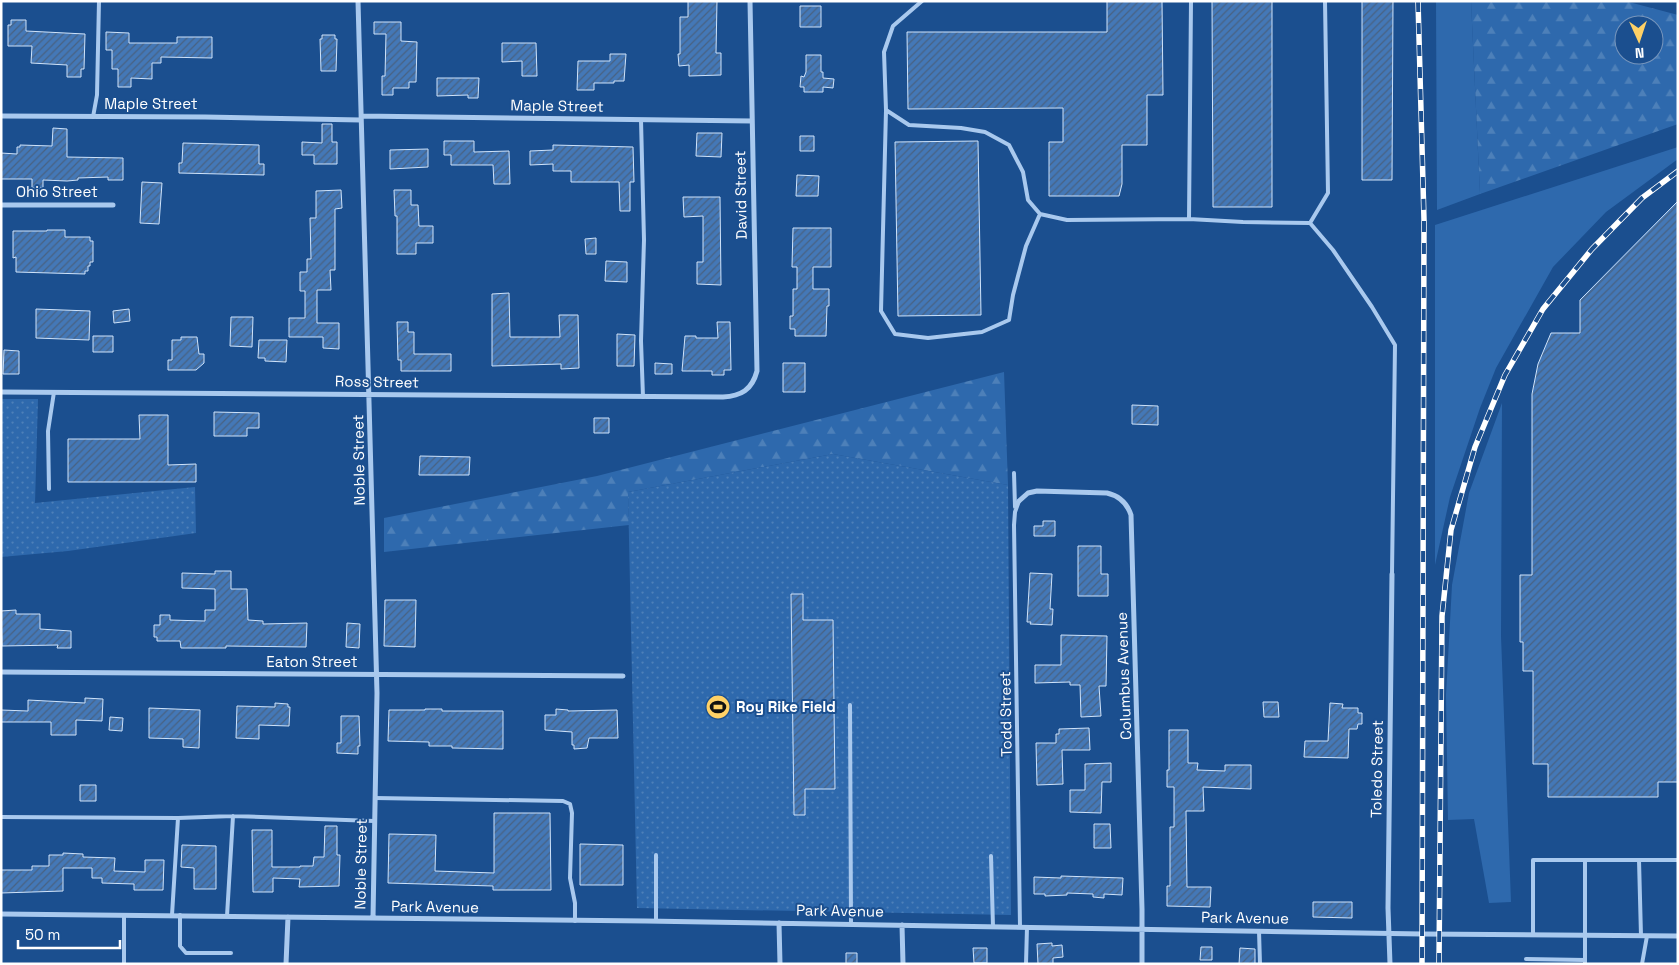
<svg xmlns="http://www.w3.org/2000/svg" width="1679" height="965" viewBox="0 0 1679 965" font-family="'Space Grotesk',sans-serif">
<style>
.grass{fill:#2e69ad}
.forest{fill:url(#forest-firs);fill-rule:evenodd}
.park{fill:url(#park-dots)}
.building{fill:url(#building-hatch);stroke:#cfe3fa}
.lines{fill:none;stroke-linecap:round;stroke-linejoin:round}
.lane{stroke:#a9c9ee;stroke-width:4}
.street{stroke:#a9c9ee;stroke-width:5}
.rail-casing{stroke:#fff;stroke-width:5.5}
.rail{stroke:#1b4f8f;stroke-width:4;stroke-dasharray:11;stroke-linecap:butt}
.labels{text-anchor:middle;stroke-width:4;stroke-linejoin:round;paint-order:stroke}
.street-label{font-size:15px;fill:#fff;stroke:#1b4f8f}
.poi-label{font-size:15px;font-weight:bold;fill:#fff;stroke:#1b4f8f;text-anchor:start}
</style>
<defs>
<pattern id="forest-firs" width="22" height="20" patternUnits="userSpaceOnUse" patternTransform="scale(1.25)"><rect width="22" height="20" fill="#2e69ad"/><path d="M5 1l3.5 6h-7zM16 11l3.5 6h-7z" fill="#4d80b9"/></pattern>
<pattern id="park-dots" width="8" height="8" patternUnits="userSpaceOnUse" patternTransform="scale(1.25)"><rect width="8" height="8" fill="#2e69ad"/><path d="M2 2h.1M6 6h.1" fill="none" stroke="#4d80b9" stroke-width="1.8" stroke-linecap="round"/></pattern>
<pattern id="building-hatch" width="6" height="6" patternUnits="userSpaceOnUse" patternTransform="scale(1.25)"><rect width="6" height="6" fill="#4478b7"/><path d="M-1 1l2-2M0 6l6-6M5 7l2-2" fill="none" stroke="#486282"/></pattern>
</defs>
<rect width="100%" height="100%" fill="#1b4f8f"/>
<path class="grass" d="M1436 1H1471L1480 194 1437 210Z
M1678 147V159L1606 212 1553 267 1496 368 1480 408 1450 497 1435 565V225Z
M1502 403 1501 636 1511 902 1489 903 1474 819 1448 820 1446 695 1452 585 1469 493Z"/>
<path class="forest" d="M1471 1H1625L1678 15V124L1480 194ZM1624 25H1654V55H1624Z
M1004 372 1008 485 833 454 628 492 629 525 384 552V518L597 476Z"/>
<path class="park" d="M1 399H38L35 503 195 487 196 533 68 551 1 557Z
M833 454 1008 485 1011 915 637 908 628 492Z"/>
<path class="building" d="M688 1H717L716 53H721V75L689 76V65L679 66 678 54H680V17H688Z
M1107 1H1162L1163 95H1147V145H1122V184L1119 196H1049V142H1063V108L908 109 907 32H1107Z
M1212 1H1272V207H1213Z
M1362 1H1393L1392 180H1362Z
M800 6H821V27H800Z
M11 20H26V31L85 34 84 69H81V77H67V65L31 63 32 46H8V25H11Z
M374 22H401V41L417 42 416 82H409V88H393V95H382V76H385L386 34H374Z
M106 32 129 33V43H177V37H212V58L161 57V63H152V79L131 78V87H118V69H112V50H106Z
M322 35H335V39H337L336 71H321L320 39H322Z
M502 43H536L537 76H522V61L502 62Z
M610 54H626L624 81H614V83H594V90H577L578 61H610Z
M806 55H821V72H823V78L834 79 833 88 823 87V92H804V87H800L801 76 804 77 806 72Z
M437 78H479L478 98H468V95L437 96Z
M322 124H332V142H337V164H314V155H302V142L322 143Z
M53 128 67 129V157L123 158V180H108V177L78 178V180L67 181 43 180V188H32V179H1V153L17 154V147H20V145L52 146Z
M697 133H722L721 157 696 156Z
M800 136H814V151H800Z
M444 141H474V152L509 151 510 184H494L493 165H451V155H444Z
M978 141 981 315 898 316 895 142Z
M183 143 259 145V164H264V175L179 173V163H182Z
M553 145 633 147 634 182H630V211H620L619 182H571V171H553V164L530 165V151L553 150Z
M428 149V167L390 169V150Z
M797 175 819 176 818 196H796Z
M142 182 162 183 159 224 140 223Z
M341 190 342 208 335 209V270H330L331 290H317V323H339V349L323 348V337H289V318H305V291H300V272H307V259H311L310 218H316V191Z
M394 190H411V205H418L419 226H433V243H416V254H397V216H395Z
M683 197H720L721 285 697 284V262H703V216L684 217Z
M1678 201V782H1658V797H1548V764H1533V671H1523V642H1520V575H1532V394L1538 364 1551 333H1580V300Z
M793 228H831V267H813V289H829V306H827L826 336H795V329H790V316H793V289H797V267H792Z
M47 230H65V237H90V241H93V262H90V266H88V271H85V274L16 272V257L13 258V231H47Z
M596 238V254H586L585 239Z
M606 261 627 262V282L605 281Z
M509 293 510 337H560L559 315H578L579 368 561 369V364L492 366V294Z
M36 309 90 311 89 340 36 338Z
M129 309 130 321 114 323 113 311Z
M231 317H253L252 347 230 346Z
M397 322H408V332H414V354H451V371H401V360H398Z
M717 322H730L731 370H724V375H712V371H682L685 336H696V338H718Z
M617 334 635 335 634 366H617Z
M93 336H113V352H93Z
M181 337H197L199 354H204V363L196 370H168V360H172V340H181Z
M259 340H287L286 362 265 361V358H258Z
M4 350 19 351V374H3Z
M655 363 672 364V374H655Z
M783 363H805V392H783Z
M1132 405 1158 406V425L1132 424Z
M214 412 259 413V428H247V436H214Z
M139 415H168V465L196 464V482H68V439H140Z
M594 418H609V433H594Z
M420 456 470 457 469 475H419Z
M1043 521H1055V536H1034V526H1043Z
M1078 546H1101V574H1108V596H1078Z
M215 571H231V589H247L248 620 263 621V624L307 623 306 647 226 646V648H181L180 641H157V637H154V625H160V615H170V620L205 621V610H215V589L182 588V573L215 574Z
M1030 573 1052 574 1050 609H1053L1052 625 1030 624 1031 622H1027Z
M791 594H803V620H833L835 789H805V815H794Z
M385 600H416L415 647 384 646Z
M16 610V614H40V629L71 631V648H57L58 645 2 646 1 611Z
M347 623 360 624 359 648 346 647Z
M1061 635 1107 636 1106 686H1099L1101 716 1081 717 1080 685H1070V682L1035 683V665H1061Z
M85 698 103 699 102 721 76 720V735H51V722H1V710L28 711V700L85 703Z
M1263 702H1278L1279 717H1264Z
M275 703 288 704V707H290L289 726 259 725V739L236 738 237 706 275 707Z
M1330 703 1343 704 1342 708H1358V713H1362V724H1358L1357 729H1349L1348 758 1304 757 1305 741H1328Z
M149 708 200 710 199 748 183 747V739L149 738Z
M425 709H442V711H503V749L452 748V746H429V742L388 741 389 710H425Z
M556 709 568 710V711L617 710 618 738H589L587 748 574 749V745H572V732L545 730V715H556Z
M341 716H359L360 746H358V754L337 753V743H341Z
M110 717 123 718 122 731 109 730Z
M1089 728 1090 750H1062L1063 784 1037 785 1036 743H1056V734H1059V729Z
M1169 730H1188V763H1198L1197 770 1225 771V765H1251V789L1203 787 1204 811H1186L1187 887H1211L1210 907 1167 906V886H1170V827H1174V787H1167V770H1169Z
M1111 763V782H1102L1101 813 1070 812V790H1085V764Z
M80 785H96V801H80Z
M494 813H550L551 890H493V886L388 883 389 834 436 835 435 871 494 873Z
M1094 824H1110L1111 848H1094Z
M325 826H337V855H340L339 886 299 887 300 879 273 878V892H253L252 830H272V867H300V866H313L314 857H324Z
M580 844 623 845V885H580Z
M182 845 216 846V889H194V868L181 867Z
M63 853 83 854V857L115 858 114 871 145 872V860H164L163 890H134V884L102 883V878H92V868H63V891L1 893V870H32V866H49V855H63Z
M1061 876 1123 878 1122 895 1104 894V898L1093 897V894L1067 893V895L1045 896V894H1034V877L1061 878Z
M1313 902H1352V918L1313 917Z
M1052 943V946L1062 945 1063 957 1053 958V964H1038L1037 944Z
M1201 947H1212V960H1200Z
M973 948H987V963H974Z
M1240 948 1255 949V964H1239Z
M846 953H857V964H846Z"/>
<g class="lines">
<path class="lane" d="M922 1 893 26 884 52 886 110 909 125 961 128 985 132 1009 145 1023 172 1028 200 1040 214 1067 220 1189 219
M1191 1 1189 219 1243 222 1310 223 1328 193 1325 1
M886 110 881 311 895 334 928 338 982 332 1009 320 1013 295 1026 246 1040 214
M93 117 97 95 99 1
M641 120 644 240 641 341 643 397
M1310 223 1333 250 1372 307 1395 345 1392 574
M1014 473 1015 507
M49 489 48 431 54 392
M1019 501 1015 512 1014 525 1020 927
M850 705 851 924
M375 798 563 801 570 804 572 813 570 878 575 903V921
M1 817 178 818
M656 855V921
M991 856 993 927
M1585 860V964
M172 915 178 818 233 816 374 821
M180 915V946L186 953H231
M227 916 233 816
M1259 931 1260 964
M1533 935V860H1639
M1641 936 1639 860H1678
M1526 959 1585 960
M124 964V915
M1026 964 1027 927
M1642 964 1647 936"/>
<path class="street" d="M358 1 377 693 373 918
M1 116 205 117 361 120
M361 116 752 121
M1 205H113
M1 392 723 397C741 396 752 390 757 371L750 1
M1019 501 1028 493 1037 491 1107 493C1120 496 1127 503 1131 515L1142 909V964
M1 672 623 676
M1 914 646 921 1422 934 1678 936
M779 923 780 964
M902 925 903 964
M286 964 288 917
M1390 964 1388 908 1392 574"/>
<defs>
<path id="rail" d="M1418 1 1424 220 1422 964
M1439 964 1442 616 1451 530 1475 447 1505 375 1543 309 1592 249 1642 198 1678 171"/>
</defs>
<use href="#rail" class="rail-casing"/>
<use href="#rail" class="rail"/>
</g>
<defs>
<symbol id="stadium-disc" viewBox="-11 -11 22 22"><circle r="9.5" fill="#ffd166" stroke="#1b4f8f"/><path d="M0-5a6.5 5 0 1 0 0 10a6.5 5 0 1 0 0-10ZM-3.5-1.8h7v3.6h-7Z" fill="#111"/></symbol>
</defs>
<g fill-rule="evenodd">
<use href="#stadium-disc" x="704" y="693" width="28" height="28"/>
</g>
<g class="labels">
<g class="street-label">
<text x="151" y="109">Maple Street</text>
<text transform="translate(557 106) rotate(1)" y="5">Maple Street</text>
<text x="57" y="197">Ohio Street</text>
<text transform="translate(741 195) rotate(-91)" y="5">David Street</text>
<text transform="translate(377 382) rotate(1)" y="5">Ross Street</text>
<text transform="translate(359 460) rotate(-91)" y="5">Noble Street</text>
<text x="312" y="667">Eaton Street</text>
<text transform="translate(1124 676) rotate(-92)" y="5">Columbus Avenue</text>
<text transform="translate(1006 714) rotate(-91)" y="5">Todd Street</text>
<text transform="translate(1377 769) rotate(-89)" y="5">Toledo Street</text>
<text transform="translate(361 864) rotate(-89)" y="5">Noble Street</text>
<text transform="translate(435 907) rotate(1)" y="5">Park Avenue</text>
<text transform="translate(840 911) rotate(1)" y="5">Park Avenue</text>
<text transform="translate(1245 918) rotate(1)" y="5">Park Avenue</text>
</g>
<g class="poi-label">
<text x="736" y="712">Roy Rike Field</text>
</g>
</g>
<rect width="1679" height="965" fill="none" stroke="#ffffff" stroke-width="5"/>
<g transform="translate(1639 40) rotate(177)"><circle r="24" fill="#1b4f8f" stroke="#7695bc"/>
<path d="M0-4L9 19L0 12L-9 19Z" fill="#ffd166"/>
<text y="-8" font-size="14" font-weight="bold" text-anchor="middle" fill="#ffffff">N</text>
</g>
<path d="M18 940v8h102v-8" fill="none" stroke="#ffffff" stroke-width="2.5"/>
<text x="25" y="940" font-size="15" fill="#ffffff" stroke="#1b4f8f" stroke-width="4" paint-order="stroke">50 m</text>
</svg>
